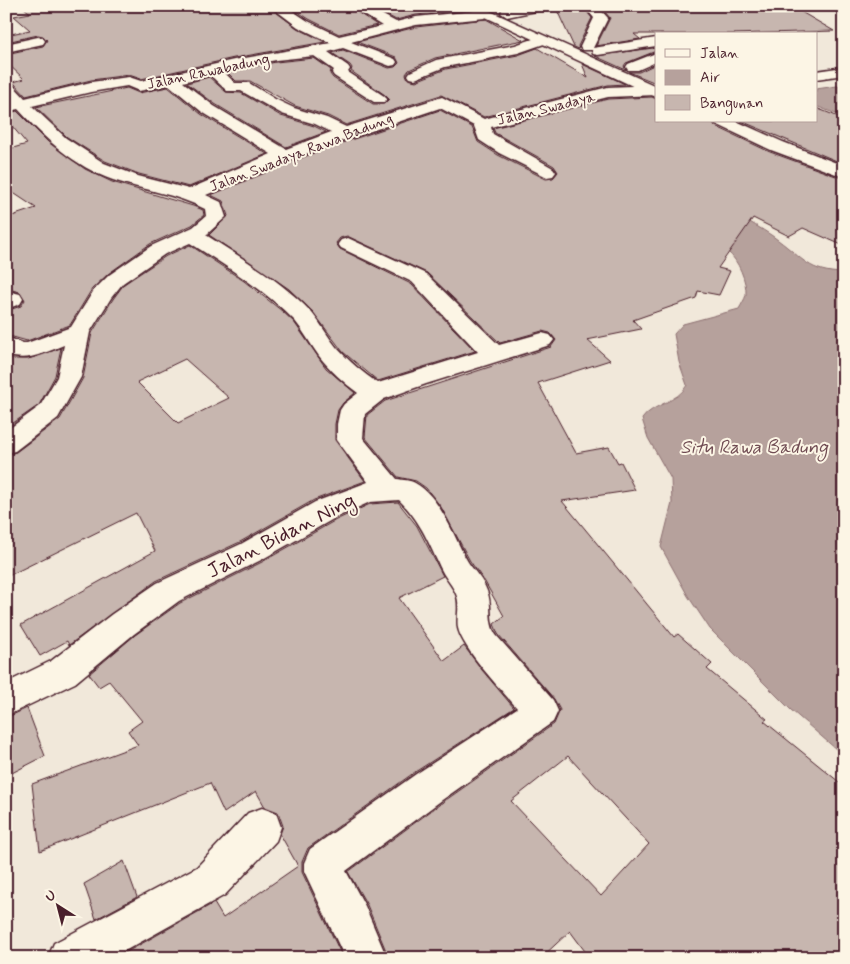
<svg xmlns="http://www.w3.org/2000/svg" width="850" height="964" viewBox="0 0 850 964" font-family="Mynerve,sans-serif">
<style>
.green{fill:#d8cac0;stroke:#917476}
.water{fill:#b6a19c;stroke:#8b6d6f}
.building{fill:#c7b6af;stroke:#4a1f2b;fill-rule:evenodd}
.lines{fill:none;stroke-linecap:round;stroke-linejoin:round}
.street-casing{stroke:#4a1f2b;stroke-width:3}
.secondary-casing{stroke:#4a1f2b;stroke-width:3}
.primary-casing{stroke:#4a1f2b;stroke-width:3}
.street{fill:#fcf5e5;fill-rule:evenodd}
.secondary{fill:#fcf5e5;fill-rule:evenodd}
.primary{fill:#fcf5e5;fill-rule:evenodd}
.labels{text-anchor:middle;stroke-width:4;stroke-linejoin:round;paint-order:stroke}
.far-street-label{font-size:15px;fill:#4a1f2b;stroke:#fcf5e5}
.water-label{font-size:19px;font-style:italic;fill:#704c53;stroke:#fcf5e5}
.near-street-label{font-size:21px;fill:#4a1f2b;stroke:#fcf5e5}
</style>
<rect width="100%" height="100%" fill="#f1e8da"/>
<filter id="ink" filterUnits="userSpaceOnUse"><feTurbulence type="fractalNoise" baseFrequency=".02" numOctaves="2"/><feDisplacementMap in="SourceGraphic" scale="10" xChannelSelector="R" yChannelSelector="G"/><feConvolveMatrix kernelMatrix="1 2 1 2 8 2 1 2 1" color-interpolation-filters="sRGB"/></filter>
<g filter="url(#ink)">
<path class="green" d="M722 121H751L844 158V172Z"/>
<path class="water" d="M844 85V117L816 106V89Z
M748 221C758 227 769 233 778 240 804 259 808 272 844 273V756L791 710 710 629 688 596 661 547 672 503 671 479 648 438 642 419C653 403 678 403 687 385L679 362 674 334 683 324 739 309C741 305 745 299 746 295 747 281 738 260 728 252Z"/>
<path class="building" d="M22 6H268L297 28 325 42 234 58 141 79 129 75 91 80 26 96 13 82 24 79 6 62V54L43 46 47 40 43 36 38 35 6 42V35L30 30 14 16 30 13Z
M289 6H348L377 25 339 34 309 19Z
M370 6H460L466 10 416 15 396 20Z
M555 6H582L592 18 578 46 579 49 574 47Z
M600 6H791L834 31 732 34H634L640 39 596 46 610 18Z
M486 19 523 40 435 58 409 70 406 74 408 79 416 81 446 69 518 55 537 48 588 78 582 64 625 84 608 85 484 117 441 95 346 125 328 116 295 106 250 81H236L227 72 276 62 314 58 331 70 330 74 333 78 373 104H384L389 99 385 95 351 71 352 68 350 65 332 53 343 50 389 68 395 67 399 63 396 57 357 42 416 27Z
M653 48 656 51 626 63 624 66 626 70 595 56Z
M656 64V83L629 72H639Z
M209 77 226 92 241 93 281 116 314 126 326 132 286 147 215 104 187 83Z
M168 87 201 114 267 154 189 187 139 174 105 161 67 137 36 107 127 88 139 93Z
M652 97 656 99V121H712L715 126 770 152 844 179V246L803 228 789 236 753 218 718 268 730 271 719 295 698 291 696 298 633 320 641 329 587 340 610 360 538 383 576 453 609 447 618 463 621 462 635 490 562 501 674 637 678 634 712 664 707 669 767 719 764 721 844 786V958H590L570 931 541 958H389L367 905 348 872 443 802 554 724 560 710 554 699 498 634 494 624 504 616 485 582 470 561 441 507 426 488 416 481 398 477 365 437 367 415 385 401 551 347 556 340 550 333 542 331 500 343 427 273 347 236 340 238 336 243 340 249 411 284 475 351 378 381 343 352 313 312 289 289 209 235 228 216 223 201 211 195 321 150 440 110 472 127 478 142 498 155 546 179 553 178 558 172 554 166 495 133 493 128 608 99ZM568 756 649 844 601 896 511 801Z
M816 108 844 119V164L741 121H816Z
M17 111 48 142 85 169 112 182 193 206 203 210 204 215 192 225 150 244 108 274 92 289 70 325 27 341 6 335V311L21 306 25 300 20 292 12 290 6 292V218L36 208 6 188V150L27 144 6 119V114Z
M190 245 244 281 282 311 294 322 326 368 355 393 343 403 338 410 335 424V440L365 481 314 500 240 542 156 581 69 645 67 641 40 656 21 625 155 551 136 513 6 577V455L16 452 60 419 83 378 92 333 113 299 124 284 166 256ZM185 359 229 398 178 423 137 382Z
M61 348 55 376 39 405 6 428V356L13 359H28Z
M398 502 417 526 443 576 399 598 444 661 464 646 482 670 514 708 415 772 308 848 302 862V872L343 958H116L214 903 223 918 298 866 280 834 283 826 278 812 265 807 256 791 224 813 210 783 40 851 32 784 138 745 128 731 142 721 109 681 99 687 89 674 135 635 180 603 262 562 336 520 370 504Z
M27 708 45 756 6 776V718Z
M124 861 137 897 96 919 84 884Z"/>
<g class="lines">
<defs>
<path id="street" d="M270 6H285L308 21 339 36 382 26 350 6H366L396 22 416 17 485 10 491 14 485 18 416 25 351 42 395 59 397 62 395 65 390 66 343 48 328 52 348 66 350 69 348 72 384 96 387 99 384 102H374L334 76 332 73 334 70 314 56 276 60 223 71 235 83H249L275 99 294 108 327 118 346 127 442 97 484 119 608 87 656 85V95L608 97 491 127 493 134 553 168 556 172 553 176 547 177 499 153 479 140 474 126 440 108 320 148 206 195 221 202 226 217 206 235C243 259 282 281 312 313 321 324 328 337 337 348 349 361 363 373 378 383L478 352 412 282 341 248 338 244 341 240 348 238 426 274 499 345 542 333 550 335 554 340 550 345 426 384 384 399 365 414 363 438 397 479C403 480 410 480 415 483 441 497 454 538 468 562 474 571 483 580 487 591 493 606 487 621 496 635L553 700 558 711 553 722 442 800 346 871 365 906 387 958H345L304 871V863L310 849 416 774 517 708C502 691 462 648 458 628 456 617 461 605 456 594 453 586 446 579 442 571 429 544 421 521 399 500L370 502 335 518 261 560 179 601 134 634 75 683 6 716V683L51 661 112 614 157 583 241 544 315 502 368 482 337 440V424L340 410 344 404 358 393C344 383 330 370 319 356 311 345 304 332 295 321 264 289 227 267 190 243L165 254 123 283 111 298 90 332 81 377 58 418 15 451 6 453V431L40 406 57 377 64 345C46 352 25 364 6 354V337L23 343H27L71 327 94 290 109 275 151 246 193 227 206 216 205 209C176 194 144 190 113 180 74 166 45 139 18 109L6 112V102L11 101 6 96V82L11 83 25 98 91 82 129 77 141 81 234 60 331 43 298 27ZM210 75 227 91H241L282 114 315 124 331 132 286 149 214 106 183 82ZM169 85 202 112 271 154 189 189 138 176 104 163 66 138 32 106 91 92 127 86 139 91Z
M521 6H547L545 9 507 17 501 13 502 10Z
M584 6H597L608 18 593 48 656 38V46L598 55 593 54 592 50H582L580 47 594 18Z
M542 36 549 40 547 43 518 53 445 67 415 79 410 78 408 75 410 72 436 60 515 45Z
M38 37 43 38 45 41 43 44 6 52V44Z
M656 53V62L638 70H628L626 67 628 64Z
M844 67V75L816 79V71Z
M12 292 20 294 23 299 20 304 6 309V294Z
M262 808 276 813 281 827 276 841 225 895 112 958H48L54 943 197 867 248 813Z"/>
<path id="secondary" d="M6 6H15L6 11Z"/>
<path id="primary" d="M462 6H479L656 86V97Z
M714 121H736L783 142 844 166V177L771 150 716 124Z"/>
</defs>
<use href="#street" class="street-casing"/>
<use href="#secondary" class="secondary-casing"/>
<use href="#primary" class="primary-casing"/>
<use href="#street" class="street"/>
<use href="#secondary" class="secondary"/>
<use href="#primary" class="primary"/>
</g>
</g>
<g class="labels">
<g class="far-street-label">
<text transform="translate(208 71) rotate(-12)" y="5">Jalan Rawabadung</text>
<text transform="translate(546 108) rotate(-14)" y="5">Jalan Swadaya</text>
<text transform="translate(301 152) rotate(-21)" y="5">Jalan Swadaya Rawa Badung</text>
</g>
<g class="water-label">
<text x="754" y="453">Situ Rawa Badung</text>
</g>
<g class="near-street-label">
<text transform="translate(281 535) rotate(-27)" y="7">Jalan Bidan Ning</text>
</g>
</g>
<rect width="850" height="964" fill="none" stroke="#fcf5e5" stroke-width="25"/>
<rect x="12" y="12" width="825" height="939" fill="none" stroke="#4a1f2b" stroke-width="2" filter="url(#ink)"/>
<rect x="655" y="32" width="162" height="90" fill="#fcf5e5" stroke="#b59f9b"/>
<rect x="665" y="49" width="25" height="8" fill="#fcf5e5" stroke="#b59f9b"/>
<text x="700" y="58" font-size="15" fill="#4a1f2b">Jalan</text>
<rect x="665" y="70" width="25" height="15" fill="#b6a19c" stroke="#b59f9b"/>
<text x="700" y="82" font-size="15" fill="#4a1f2b">Air</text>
<rect x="665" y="95" width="25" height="15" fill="#c7b6af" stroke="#b59f9b"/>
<text x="700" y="108" font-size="15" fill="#4a1f2b">Bangunan</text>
<g transform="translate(58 906) rotate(324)" stroke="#fcf5e5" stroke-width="4" paint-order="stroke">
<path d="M0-4L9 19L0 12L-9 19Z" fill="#4a1f2b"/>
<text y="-8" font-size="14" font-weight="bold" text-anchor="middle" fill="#4a1f2b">U</text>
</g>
</svg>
